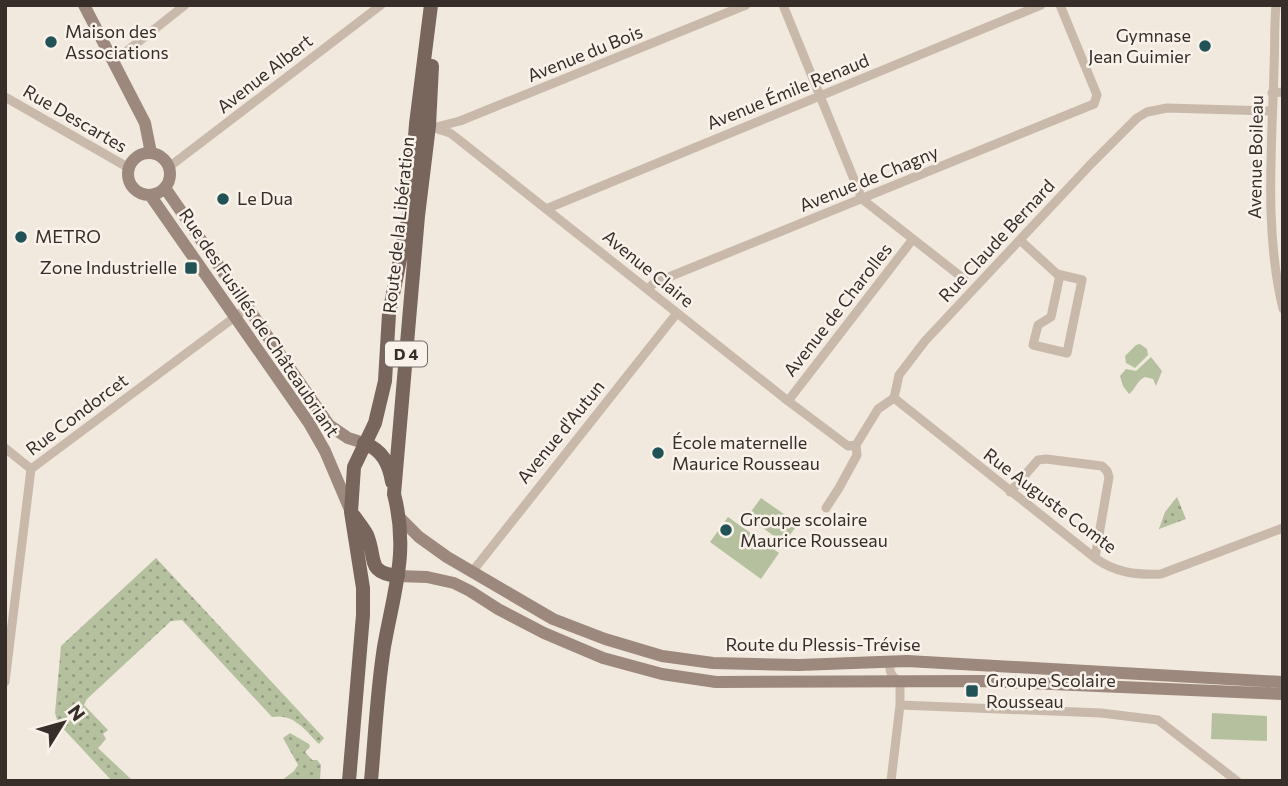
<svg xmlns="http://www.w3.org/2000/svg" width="1288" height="786" viewBox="0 0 1288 786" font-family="Commissioner,sans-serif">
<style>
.grass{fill:url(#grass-dots)}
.park{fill:#b5c09f}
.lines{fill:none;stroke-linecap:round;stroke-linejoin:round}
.street{stroke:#c9b9ab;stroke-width:9}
.secondary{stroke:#9c887c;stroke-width:12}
.primary{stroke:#78655c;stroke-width:14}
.poi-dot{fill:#215356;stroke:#f9f2eb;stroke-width:2.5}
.labels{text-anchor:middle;stroke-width:5;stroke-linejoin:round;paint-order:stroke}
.shield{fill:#f9f2eb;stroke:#716964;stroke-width:2}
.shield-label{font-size:16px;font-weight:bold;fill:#372e2a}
.poi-label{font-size:18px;fill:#372e2a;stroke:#f9f2eb;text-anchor:start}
.street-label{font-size:18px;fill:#372e2a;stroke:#f9f2eb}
</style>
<defs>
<pattern id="grass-dots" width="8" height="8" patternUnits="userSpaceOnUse" patternTransform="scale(1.75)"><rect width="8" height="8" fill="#b5c09f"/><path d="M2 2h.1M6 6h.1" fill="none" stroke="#949c82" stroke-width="1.8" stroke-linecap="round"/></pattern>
</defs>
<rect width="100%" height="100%" fill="#f1e8de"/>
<path class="grass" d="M1177 497 1186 519 1159 529 1165 512Z
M156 558 324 738 319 744C305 730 294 713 272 717L182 620 171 621 87 699 84 705 108 730 103 734 106 739 98 748 133 781H112L58 723 55 713 61 646Z
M290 733 309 744 310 747 305 752 312 760H317L321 765 320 779 317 781H281L294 771 298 765 283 738Z"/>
<path class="park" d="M1140 344 1147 349 1148 355 1135 368 1126 363 1125 356 1136 345Z
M1151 357 1162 371 1156 386 1153 379 1145 377C1137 380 1136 389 1129 394L1123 386 1120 376 1126 369 1136 371Z
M761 498 798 524 784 543 747 517Z
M728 517 779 553 761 579 710 542Z
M1212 713 1267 716V741L1211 739Z"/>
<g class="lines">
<path class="street" d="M783 5 862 199 964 279
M1276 5C1274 27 1275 48 1274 69 1272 150 1264 230 1283 309
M113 62 185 5
M1272 93 1283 92
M5 97 129 168
M425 125 450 133 458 139 788 401 848 446 856 445
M436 127 460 121 746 5
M169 167 381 5
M546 209 1041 5
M1020 240 1057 274 1082 280 1067 353 1033 345 1038 325 1051 317 1060 275
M648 289 654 283 1094 104 1097 95 1060 5
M894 398 899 375 925 341 1090 165 1137 118 1147 112 1167 108 1271 111
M894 398 1095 558C1116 573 1136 575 1161 574L1283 528
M788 401 913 239
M5 448 31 469
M1010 492 1038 460 1046 459 1102 466 1107 471 1109 477 1095 558
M826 508 839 488 857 455 856 445 878 409 894 398
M472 572 677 313
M890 662C889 672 891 677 900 681
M5 682 31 469 247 308
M900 705 1101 713 1158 720 1237 781
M891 781 900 705V681"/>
<path class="secondary" d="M84 5 145 123 151 153
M128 174a21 21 0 1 1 42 0a21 21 0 1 1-42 0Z
M165 188 329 425 348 438 364 443
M150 195 309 423 325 451 351 512
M400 518 419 537 447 557 553 619 605 639 662 656 713 663 799 665 907 661 1283 682
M398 576 427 577 454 583 470 591 498 609 544 633 603 658 662 674 716 682 982 681 1283 694"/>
<path class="primary" d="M364 443C382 450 389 463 392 482
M354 516C358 522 364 529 367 535 377 559 366 573 398 576
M349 781 363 615V588L351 512 354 467 375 423 385 381 389 314 409 215 416 124 431 5
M371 781C375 737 377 691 384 647 394 590 409 552 394 494L418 216 429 126 432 66"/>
</g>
<g class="poi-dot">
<circle cx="51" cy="42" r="7"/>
<circle cx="1205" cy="46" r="7"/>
<circle cx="223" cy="199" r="7"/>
<circle cx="21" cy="237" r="7"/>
<rect x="184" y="261" width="14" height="14" rx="3.5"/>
<circle cx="658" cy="453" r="7"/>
<circle cx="726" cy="530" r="7"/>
<rect x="965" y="684" width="14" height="14" rx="3.5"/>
</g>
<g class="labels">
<rect class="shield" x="385" y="341.5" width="42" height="25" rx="5"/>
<g class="shield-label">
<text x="406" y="360">D 4</text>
</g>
<g class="poi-label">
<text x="65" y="38">Maison des<tspan x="65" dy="21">Associations</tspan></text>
<text x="1191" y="42" text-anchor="end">Gymnase<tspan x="1191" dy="21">Jean Guimier</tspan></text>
<text x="237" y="205">Le Dua</text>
<text x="35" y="243">METRO</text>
<text x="177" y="274" text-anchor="end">Zone Industrielle</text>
<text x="672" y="449">École maternelle<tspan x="672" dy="21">Maurice Rousseau</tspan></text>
<text x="740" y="526">Groupe scolaire<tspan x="740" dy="21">Maurice Rousseau</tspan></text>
<text x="986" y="687">Groupe Scolaire<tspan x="986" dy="21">Rousseau</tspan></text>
</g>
<g class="street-label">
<text transform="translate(585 54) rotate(-22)" y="6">Avenue du Bois</text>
<text transform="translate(265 74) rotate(-38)" y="6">Avenue Albert</text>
<text transform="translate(788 92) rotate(-22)" y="6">Avenue Émile Renaud</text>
<text transform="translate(75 119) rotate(30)" y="6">Rue Descartes</text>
<text transform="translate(1256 157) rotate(-89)" y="6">Avenue Boileau</text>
<text transform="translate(869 179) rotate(-22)" y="6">Avenue de Chagny</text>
<text transform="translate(399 225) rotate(-84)" y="6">Route de la Libération</text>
<text transform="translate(997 241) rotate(-47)" y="6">Rue Claude Bernard</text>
<text transform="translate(648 269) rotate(39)" y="6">Avenue Claire</text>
<text transform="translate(838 310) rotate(-52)" y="6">Avenue de Charolles</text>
<text transform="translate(259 323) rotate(56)" y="6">Rue des Fusillés de Châteaubriant</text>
<text transform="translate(77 415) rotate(-37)" y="6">Rue Condorcet</text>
<text transform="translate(561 432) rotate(-51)" y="6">Avenue d'Autun</text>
<text transform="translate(1050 501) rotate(37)" y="6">Rue Auguste Comte</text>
<text x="823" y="651">Route du Plessis-Trévise</text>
</g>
</g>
<rect width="1288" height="786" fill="none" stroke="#372e2a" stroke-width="14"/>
<g transform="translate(63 723) rotate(53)" stroke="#f9f2eb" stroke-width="5" paint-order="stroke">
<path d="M0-5L12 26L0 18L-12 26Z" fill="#372e2a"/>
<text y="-10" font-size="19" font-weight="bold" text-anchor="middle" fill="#372e2a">N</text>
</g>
</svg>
